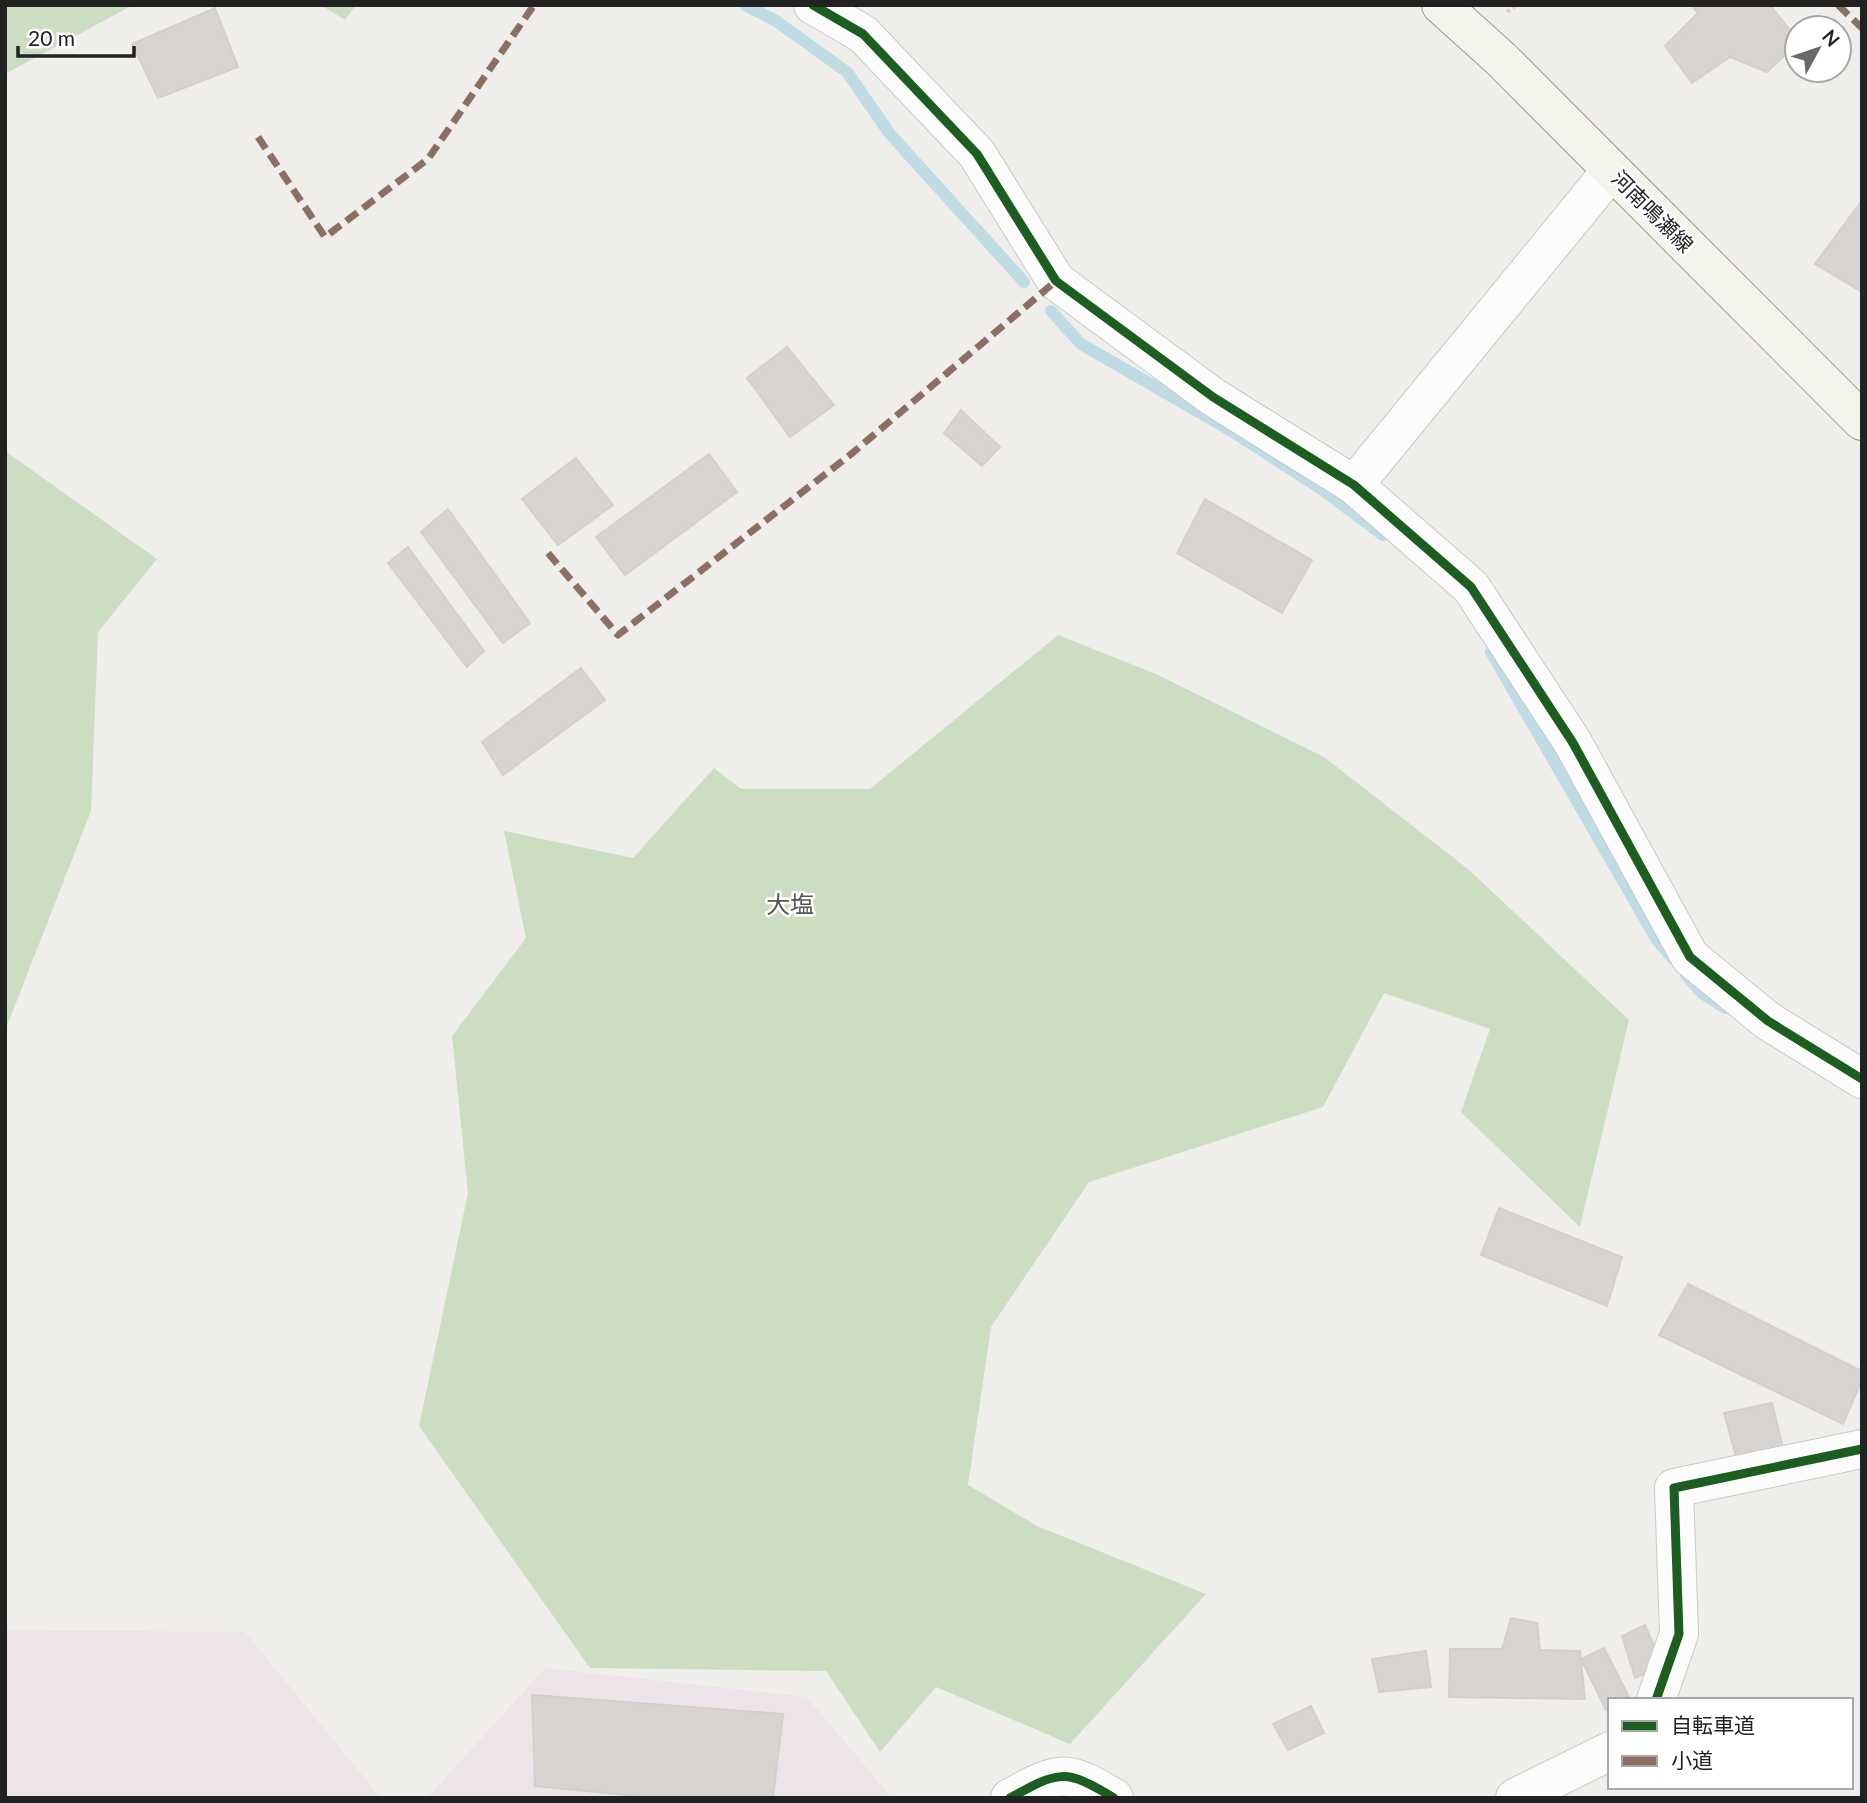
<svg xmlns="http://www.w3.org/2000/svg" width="1867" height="1803" viewBox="0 0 1867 1803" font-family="Lato,'Noto Sans JP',sans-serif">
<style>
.industrial{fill:#ede4e9}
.forest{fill:#cbdec1}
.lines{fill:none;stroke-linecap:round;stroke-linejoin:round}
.stream{stroke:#bfdbe3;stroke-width:12}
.building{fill:#d7d4d2;stroke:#d3d0cc;stroke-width:2}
.minor-casing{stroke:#c9c8c7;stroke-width:40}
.secondary-casing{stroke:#999a82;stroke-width:40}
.path{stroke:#dccecd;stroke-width:4.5;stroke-dasharray:3.5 3.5;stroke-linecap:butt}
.minor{stroke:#fdfcfc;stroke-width:38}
.secondary{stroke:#f4f4ed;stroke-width:38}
.quiet{stroke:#8d6e63;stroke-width:7;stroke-dasharray:14 7;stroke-linecap:butt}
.cycleway-casing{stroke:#fff;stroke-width:13}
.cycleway{stroke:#1b5e20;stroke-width:9}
.labels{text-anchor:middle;stroke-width:5;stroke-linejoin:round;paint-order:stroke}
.street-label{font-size:21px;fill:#222;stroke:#fff}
.quarter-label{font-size:24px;fill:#555;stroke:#fff}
</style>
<rect width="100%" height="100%" fill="#f0eeeb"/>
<path class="industrial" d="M5 1630 245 1632 381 1798H5Z
M545 1668 807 1697 892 1798H427Z"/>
<path class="forest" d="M5 5H133L5 74Z
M321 5H356L345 20Z
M5 451 157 559 98 632 91 811 5 1031Z
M1058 635 1156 674 1324 757 1468 869 1629 1020 1580 1227 1461 1112 1490 1029 1384 993 1323 1107 1089 1182 991 1327 968 1485 1037 1526 1206 1594 1070 1744 936 1687 880 1752 826 1671 590 1668 419 1426 468 1193 452 1036 526 938 504 831 633 858 714 768 741 789H870Z"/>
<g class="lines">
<path class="stream" d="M745 5 776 21 847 72 890 134 1024 282
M1051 311 1081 344 1230 430 1320 488 1383 535
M1491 652 1657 940 1672 958
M1686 975 1702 993 1725 1008"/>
</g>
<path class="building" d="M1691 5H1770L1797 39V44L1767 72 1730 57 1692 83 1665 46 1698 13Z
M215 8 238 67 158 98 132 44Z
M1861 202 1862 203V292L1815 264Z
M787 347 834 405 790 437 747 378Z
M961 410 1000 447 982 466 944 433Z
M709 454 737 492 625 575 596 537Z
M576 458 613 505 558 545 522 499Z
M1205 499 1312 560 1282 613 1177 553Z
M448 509 530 623 503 643 421 532Z
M408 547 484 651 467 667 388 563Z
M581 668 605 700 503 775 482 742Z
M1499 1208 1622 1257 1607 1306 1481 1255Z
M1688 1284 1862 1371V1380L1843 1424 1659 1335Z
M1772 1403 1784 1451 1737 1460 1724 1413Z
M1511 1618 1537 1623 1540 1650 1580 1651 1585 1699 1449 1697 1450 1649H1502Z
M1645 1625 1663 1667 1635 1678 1622 1636Z
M1604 1648 1629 1697 1610 1700V1708L1606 1710 1581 1659Z
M1426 1651 1431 1687 1379 1692 1372 1659Z
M532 1695 783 1714 773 1798H657L535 1786Z
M1311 1706 1324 1733 1288 1750 1273 1724Z"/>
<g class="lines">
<defs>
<path id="minor" d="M813 5 863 34 977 154 1056 281 1213 397 1354 485 1471 587 1573 743 1690 957 1768 1021 1862 1079
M1354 485 1611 171
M1656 1700 1679 1634 1674 1488 1862 1449
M1010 1798C1059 1771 1065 1768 1114 1798
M1515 1798 1610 1751"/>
<path id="secondary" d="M1441 5 1501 59 1862 421"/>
</defs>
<use href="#minor" class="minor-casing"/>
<use href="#secondary" class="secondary-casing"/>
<path class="path" d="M1507 12 1517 5"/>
<use href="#minor" class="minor"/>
<use href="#secondary" class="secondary"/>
<path class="quiet" d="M1838 5 1862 28
M258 137 325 237 428 159 534 5
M548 553 618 635 850 455 1056 281"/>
<defs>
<path id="cycleway" d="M813 5 863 34 977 154 1056 281 1213 397 1354 485 1471 587 1573 743 1690 957 1768 1021 1862 1079
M1656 1700 1679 1634 1674 1488 1862 1449
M1010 1798C1059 1771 1065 1768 1114 1798"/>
</defs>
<use href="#cycleway" class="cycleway-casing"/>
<use href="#cycleway" class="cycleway"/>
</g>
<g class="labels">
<g class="street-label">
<text transform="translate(1652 212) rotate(45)" y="7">河南鳴瀬線</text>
</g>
<g class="quarter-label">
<text x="790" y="913">大塩</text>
</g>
</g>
<rect width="1867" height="1803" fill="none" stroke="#222222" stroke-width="14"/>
<rect x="1608" y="1698" width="245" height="91" fill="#ffffff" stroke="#a7a7a7" stroke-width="2"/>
<rect x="1622" y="1721" width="35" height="10" fill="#1b5e20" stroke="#a7a7a7" stroke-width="2"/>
<text x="1671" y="1733" font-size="21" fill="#222222">自転車道</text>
<rect x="1622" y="1756" width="35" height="10" fill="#8d6e63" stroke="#a7a7a7" stroke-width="2"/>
<text x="1671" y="1768" font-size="21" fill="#222222">小道</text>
<g transform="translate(1818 49) rotate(50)"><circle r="33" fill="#ffffff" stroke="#a7a7a7" stroke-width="2"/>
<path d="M0-5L12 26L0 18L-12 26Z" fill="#6a6968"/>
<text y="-10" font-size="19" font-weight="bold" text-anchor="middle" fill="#222222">N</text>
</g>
<path d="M18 46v10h116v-10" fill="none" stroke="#222222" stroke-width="3.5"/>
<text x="28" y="46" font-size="21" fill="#222222" stroke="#ffffff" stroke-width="5" paint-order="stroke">20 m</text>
</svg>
